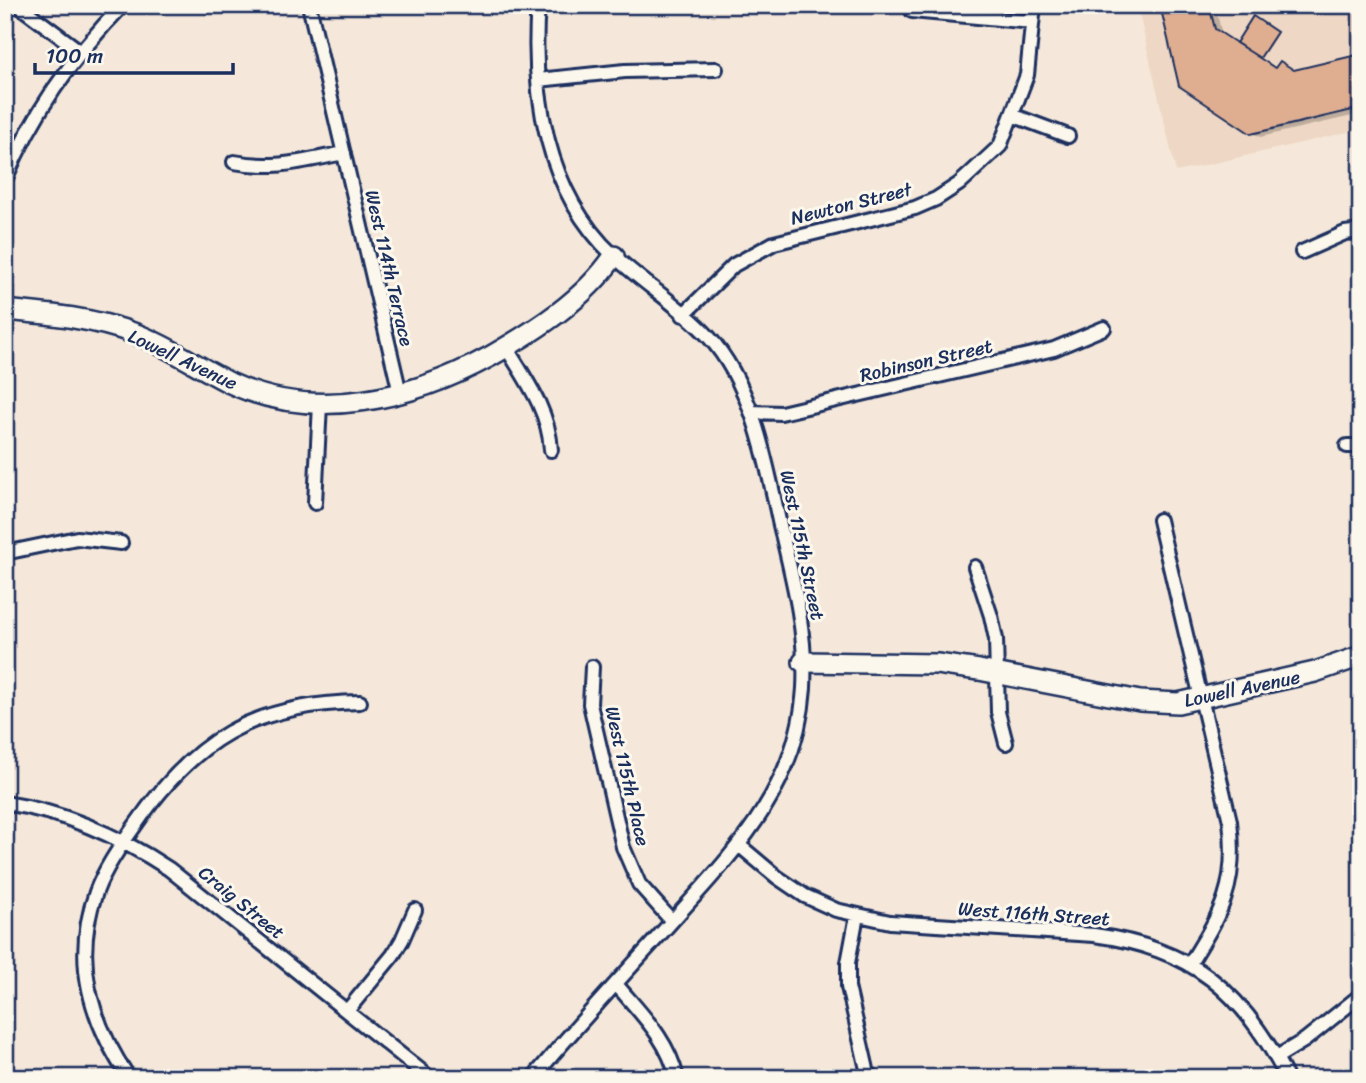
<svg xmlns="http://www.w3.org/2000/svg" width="1366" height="1083" viewBox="0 0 1366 1083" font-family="Sriracha,sans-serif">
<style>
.built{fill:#eed7c4}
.shadow{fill:#0003}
.building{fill:#dfae91;stroke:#1b2f5e;stroke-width:2}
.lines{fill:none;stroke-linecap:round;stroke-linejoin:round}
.lane-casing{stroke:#1b2f5e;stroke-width:11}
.street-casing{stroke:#1b2f5e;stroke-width:18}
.secondary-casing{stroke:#1b2f5e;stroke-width:24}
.lane{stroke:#fbf7ec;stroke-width:6}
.street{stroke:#fbf7ec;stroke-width:12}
.secondary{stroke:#fbf7ec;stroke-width:19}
.labels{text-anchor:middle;stroke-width:6;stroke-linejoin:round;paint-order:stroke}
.street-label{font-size:19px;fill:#1b2f5e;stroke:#fbf7ec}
</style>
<rect width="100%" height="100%" fill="#f5e8da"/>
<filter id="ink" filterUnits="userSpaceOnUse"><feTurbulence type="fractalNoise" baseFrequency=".0143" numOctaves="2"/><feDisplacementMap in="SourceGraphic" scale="14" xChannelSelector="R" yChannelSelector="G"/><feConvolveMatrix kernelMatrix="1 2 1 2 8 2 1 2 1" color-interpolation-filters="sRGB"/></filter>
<g filter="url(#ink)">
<path class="built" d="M1137 5H1361V129L1176 172Z"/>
<path class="shadow" d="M1162 5H1215L1222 35 1237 45 1254 19 1277 34 1260 60 1275 70 1294 71 1361 56V114L1260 137 1252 132Z"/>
<path class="building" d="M1160 5H1209L1215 29 1275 68 1280 61 1294 70 1361 54V108L1251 134 1179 86Z
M1253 16 1277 32 1260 58 1236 43Z"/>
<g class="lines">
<defs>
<path id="lane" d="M1314 5 1332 8 1344 5"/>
<path id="street" d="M18 5 81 52
M309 5 400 393
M912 11 1032 22
M538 80 625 71 716 69
M1012 115 1068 136
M234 162C275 170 303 161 344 153
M5 180C32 115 74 55 123 5
M1302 252 1345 233 1361 231
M683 315 734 265 774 243 915 208 936 199 959 184 1000 146 1027 75 1034 5
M506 347C526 380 549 411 551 450
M751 412 781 413 1054 349 1104 328
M1347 446H1361
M315 503 320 404
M1159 520 1230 821C1238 885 1222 912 1189 965
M5 553 77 538 121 543
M975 567 991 616 996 639 998 712 1006 743
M592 667 590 704 623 847 639 884 672 921
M5 803C64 812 119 836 169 869L430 1078
M740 846 777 877 805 896 836 910 890 922 1094 935C1192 948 1243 991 1287 1078
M857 915 848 963V987L869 1078
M616 984C641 1014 668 1039 677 1078
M347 1011 393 955 402 940 415 910
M1277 1057 1305 1040 1361 995
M129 1078C90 1020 72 960 96 892 105 868 120 847 134 827 194 739 253 704 360 702
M533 1078C576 1026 622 977 666 928 731 855 797 792 804 688 807 631 792 576 779 521 766 460 752 384 708 336 680 306 643 283 613 255 546 192 531 93 538 5"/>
<path id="secondary" d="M5 310C49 314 94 318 136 334 170 347 198 367 230 383 315 423 413 399 491 356 536 330 584 300 614 256
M803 662 937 664 979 670 1140 701 1178 703 1315 672 1361 656"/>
</defs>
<use href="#lane" class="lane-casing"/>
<use href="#street" class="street-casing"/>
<use href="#secondary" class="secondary-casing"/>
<use href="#lane" class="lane"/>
<use href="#street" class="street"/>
<use href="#secondary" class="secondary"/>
</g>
</g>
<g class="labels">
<g class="street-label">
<text transform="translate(851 203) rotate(-14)" y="7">Newton Street</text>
<text transform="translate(390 268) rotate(77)" y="7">West 114th Terrace</text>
<text transform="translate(183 359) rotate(25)" y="7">Lowell Avenue</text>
<text transform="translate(926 360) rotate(-13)" y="7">Robinson Street</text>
<text transform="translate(803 545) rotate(78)" y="7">West 115th Street</text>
<text transform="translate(1242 688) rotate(-12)" y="7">Lowell Avenue</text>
<text transform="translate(628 776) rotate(77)" y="7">West 115th Place</text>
<text transform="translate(242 902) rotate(39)" y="7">Craig Street</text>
<text transform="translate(1034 913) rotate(4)" y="7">West 116th Street</text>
</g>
</g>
<rect width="1366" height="1083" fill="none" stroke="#fbf7ec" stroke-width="28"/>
<rect x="14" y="14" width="1338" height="1055" fill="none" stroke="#1b2f5e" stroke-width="2.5" filter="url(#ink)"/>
<path d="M35 63v10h198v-10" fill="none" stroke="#1b2f5e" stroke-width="3.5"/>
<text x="46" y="63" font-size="21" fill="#1b2f5e" stroke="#fbf7ec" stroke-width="5" paint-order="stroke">100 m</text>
</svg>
